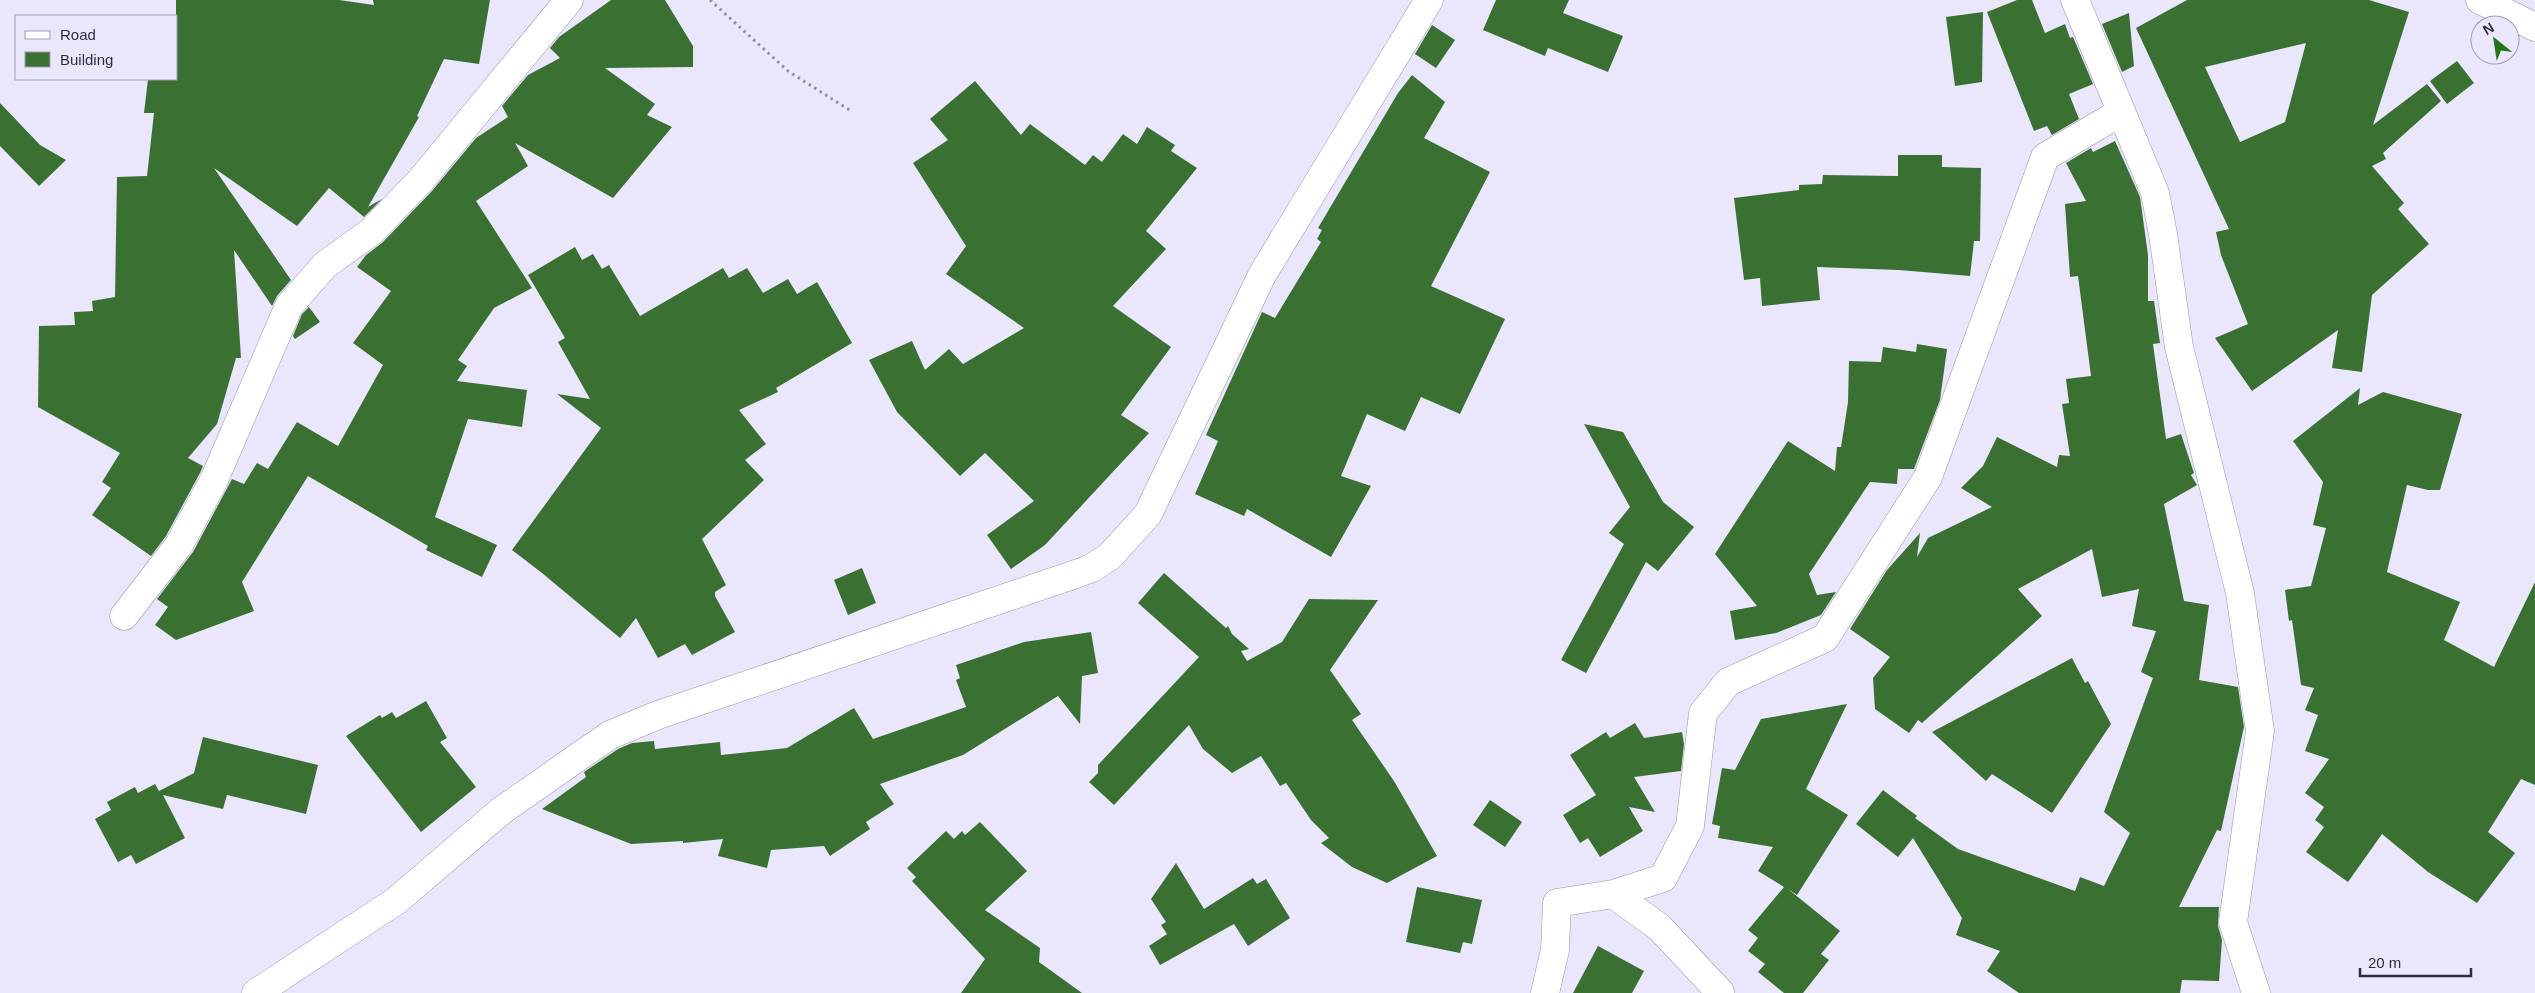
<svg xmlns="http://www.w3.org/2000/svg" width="2535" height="993" viewBox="0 0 2535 993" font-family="Arial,sans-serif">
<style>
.building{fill:#3b7033;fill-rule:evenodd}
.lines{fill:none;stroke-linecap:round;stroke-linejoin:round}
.street-casing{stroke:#9792b1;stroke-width:29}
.path{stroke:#9390a1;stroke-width:3;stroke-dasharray:2.5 4;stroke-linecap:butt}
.street{stroke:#fff;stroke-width:28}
</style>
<rect width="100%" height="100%" fill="#eae7fc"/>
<path class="building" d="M176 0H339L374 5 373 0H490L479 64 444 59 417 116 419 117 368 207 382 199 364 217 329 188 297 226 214 168 291 280 277 296 272 306 234 250 241 358H236L217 424 188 458 203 466 200 473 166 536 151 556 92 515 111 488 102 482 120 453 38 407 39 326 75 325 74 312 93 311 92 301 115 297 117 177 147 176 154 113H144L148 79H176Z
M611 0H665L693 46V67L605 68 655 104 647 115 672 127 613 198 515 143 528 166 476 201 532 288 494 308 458 360 467 366 457 381 527 390 522 427 468 419 435 517 497 545 482 577 426 550 428 546 308 476 242 582 254 611 176 640 155 625 168 607 157 599 193 552 232 479 244 484 257 463 268 469 297 422 338 446 383 365 353 343 391 291 357 267 366 255 382 243 432 191 476 138 508 117 502 106 528 75 560 58 550 48 559 37Z
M1496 0H1569L1563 13 1623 36 1608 72 1548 48 1545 56 1483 30Z
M2017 0H2032L2045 33 2065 24 2070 38 2073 37 2093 84 2069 94 2079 119 2052 135 2047 126 2034 131 1987 12Z
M2187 0H2369L2409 12 2373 125 2427 84 2441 101 2383 153 2386 159 2372 166 2404 203 2398 209 2429 244 2372 295 2362 372 2332 368 2338 330 2252 391 2215 338 2248 324 2221 255 2216 232 2229 229 2136 28ZM2306 43 2285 122 2240 142 2205 67Z
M1983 12 1982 82 1955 86 1946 17Z
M2129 13 2134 66 2122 72 2102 24Z
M1432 25 1455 40 1436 68 1415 54Z
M2457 61 2474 83 2447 104 2430 81Z
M1412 75 1445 102 1424 138 1490 172 1431 286 1505 319 1460 414 1421 397 1405 431 1367 414 1341 476 1371 486 1331 557 1247 509 1244 516 1195 494 1218 441 1206 435 1262 312 1275 318 1321 242 1317 239 1322 230 1318 228 1398 93Z
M975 81 1021 135 1030 124 1085 165 1093 155 1102 162 1123 134 1137 144 1147 127 1175 145 1171 151 1197 168 1146 231 1166 249 1113 306 1171 347 1121 415 1149 433 1045 545 1011 569 987 535 1034 501 985 453 960 476 897 412 869 360 912 341 925 370 949 349 963 364 1024 328 946 274 966 246 913 163 948 140 930 119Z
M0 103 40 145 66 160 39 186 0 146Z
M2115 141 2140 197 2148 255V301H2154L2160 343 2153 344 2166 439 2181 434 2194 473 2191 475 2197 485 2164 504 2184 601 2209 605 2199 680 2238 687 2244 727 2221 831 2217 830 2179 907H2219L2218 926 2222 940 2219 981 2182 980 2180 993H2019L1987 971 2000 951 1956 935 1962 918 1913 838 1898 857 1856 824 1883 790 1917 816 1915 818 1958 849 2075 891 2080 877 2104 886 2130 833 2104 812 2153 678 2141 672 2156 631 2132 626 2139 589 2102 597 2092 549 2018 589 2042 616 1922 723 1918 720 1909 733 1875 709 1873 678 1890 657 1850 629 1887 570 1920 533 1917 557 1928 538 1992 507 1961 488 1983 466 1997 437 2057 467 2059 455 2070 456 2062 404 2069 403 2066 379 2091 376 2078 276 2070 277 2065 204 2086 201 2066 163 2091 148 2093 152Z
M1898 155H1942V167L1981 168 1980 241H1974L1970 276 1899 270 1817 267 1820 300 1762 306 1760 278 1744 280 1734 198 1799 190V185L1822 184 1823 175 1898 176Z
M575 247 582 260 593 254 602 269 609 265 640 316 723 268 729 278 747 268 763 293 788 279 797 294 817 282 852 343 776 388 778 392 739 410 766 444 745 460 764 480 702 539 726 585 715 592V596L735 632 692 655 685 644 658 658 636 618 620 638 542 573 512 550 601 428 557 394 590 399 558 342 565 338 528 275Z
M309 307 320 322 295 339 293 336 302 314Z
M1917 344 1947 349 1940 400 1914 469H1898L1897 484 1870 482 1809 574 1817 595 1836 592 1821 615 1776 633 1735 640 1730 611 1757 606 1715 554 1788 441 1835 471 1837 447H1841L1848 402 1849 361 1881 362 1883 347 1916 352Z
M2360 388 2358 405 2383 392 2462 414 2440 490H2428L2407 485 2387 572 2460 602 2444 640 2494 667 2535 582V785L2521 779 2488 832 2515 853 2477 903 2428 872 2382 834 2348 882 2306 852 2324 827 2315 820 2324 807 2305 793 2329 759 2305 751 2318 715 2305 710 2314 688 2301 685 2292 620 2289 621 2285 590 2311 586 2326 528 2313 525 2323 482 2293 441Z
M1584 424 1623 432 1663 502 1694 527 1658 571 1646 562 1586 673 1561 660 1624 544 1609 533 1630 507Z
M862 568 876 603 848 615 834 580Z
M1164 573 1226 628 1228 626 1232 634 1249 649 1241 651 1247 661 1282 642 1309 599 1378 600 1330 670 1361 714 1352 720 1394 781 1437 856 1387 883 1352 867 1321 843 1329 838 1311 820 1286 783 1280 786 1261 756 1232 773 1203 749 1189 725 1114 805 1089 782 1098 773V765L1199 657 1138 603Z
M1091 632 1098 673 1082 676 1080 724 1058 696 963 755 880 784 894 804 866 822 870 829 830 856 824 846 771 850 767 868 718 856 723 839 683 843V841L631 844 542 809 586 777 584 772 618 749 632 743 654 741 655 749 720 742 721 755 787 748 854 708 873 739 966 707 956 680 960 678 956 665 1024 642Z
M2072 658 2085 683 2088 681 2111 724 2052 813 1992 774 1986 781 1932 732Z
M426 701 447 738 440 742 476 787 421 832 346 736 380 715 382 718 392 712 396 718Z
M1847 704 1806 789 1848 815 1797 895 1788 889 1840 931 1821 954 1829 960 1803 993H1784L1758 972 1765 964 1748 951 1758 938 1748 930 1784 887 1758 871 1773 847 1718 838 1720 826 1712 824 1722 768 1735 770 1761 719Z
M1635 723 1644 738 1682 732 1684 744 1681 771 1634 777 1655 812 1629 807 1643 831 1600 857 1588 838 1580 843 1563 815 1596 795 1570 755 1606 732 1610 738Z
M203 737 318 765 306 814 227 795 223 809 163 795 185 838 136 864 131 855 118 862 95 819 111 810 107 802 135 787 138 793 155 784 159 791 194 773Z
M1490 800 1522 822 1505 847 1473 825Z
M980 822 1027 871 985 910 1040 948 1039 962 1082 993H961L985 959 912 881 916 877 907 868 946 831 954 839 962 831 965 835Z
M1176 863 1204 909 1253 878 1257 884 1266 879 1290 918 1248 946 1234 924 1160 965 1149 946 1167 934 1161 925 1166 922 1151 899Z
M1417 887 1482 900 1472 944 1463 942 1460 953 1406 942Z
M1598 946 1644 971 1632 993H1573Z"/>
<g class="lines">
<defs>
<path id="street" d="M2075 0 2155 193 2163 234 2179 347 2240 593 2260 731 2233 922 2256 993
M2480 0 2535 27
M124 616 179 545 214 480 289 306 325 265 371 232 421 180 569 0
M1613 894 1659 927 1720 992
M256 993 396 901 501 811 581 755 610 735 658 715 1076 574 1092 568 1110 556 1148 514 1262 275 1429 0
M1545 993 1555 950 1557 903 1613 894 1663 878 1690 826 1703 713 1728 682 1825 638 1928 477 2045 157 2121 112"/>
</defs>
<use href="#street" class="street-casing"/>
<path class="path" d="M710 0 788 71 851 111"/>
<use href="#street" class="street"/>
</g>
<rect x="15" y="15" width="162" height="65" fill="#eae7fc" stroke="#a09daf"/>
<rect x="25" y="31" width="25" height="8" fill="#ffffff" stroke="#a09daf"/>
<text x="60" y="40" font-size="15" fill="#312f3c">Road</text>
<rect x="25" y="52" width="25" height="15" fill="#3b7033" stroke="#a09daf"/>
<text x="60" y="65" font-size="15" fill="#312f3c">Building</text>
<g transform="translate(2495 40) rotate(330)"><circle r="24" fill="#eae7fc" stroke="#a09daf"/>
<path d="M0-4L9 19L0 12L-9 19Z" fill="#27751b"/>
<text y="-8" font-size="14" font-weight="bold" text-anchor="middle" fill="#312f3c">N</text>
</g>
<path d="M2360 968v8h111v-8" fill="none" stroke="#312f3c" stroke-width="2.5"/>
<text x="2368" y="968" font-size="15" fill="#312f3c" stroke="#eae7fc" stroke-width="4" paint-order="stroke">20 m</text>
</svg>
